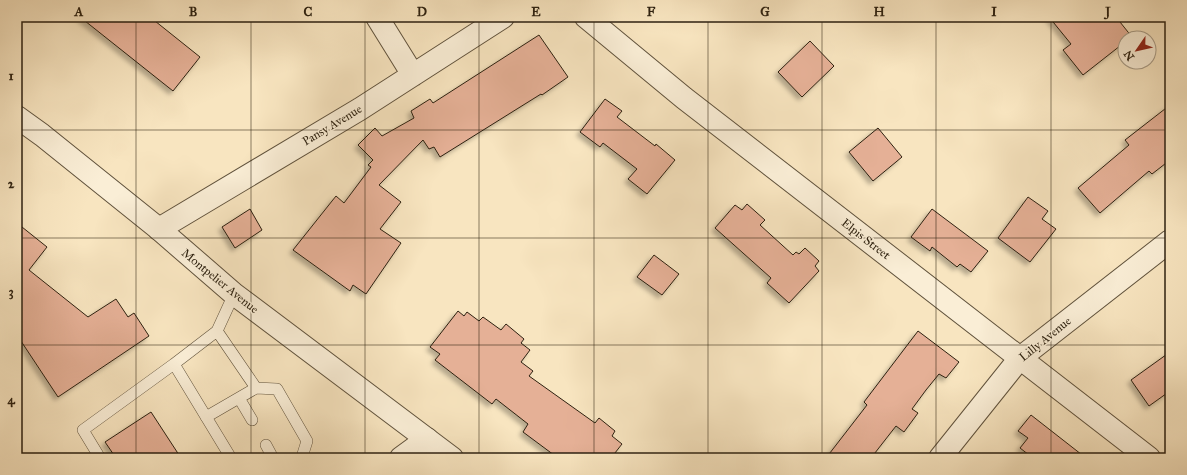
<svg xmlns="http://www.w3.org/2000/svg" width="1187" height="475" viewBox="0 0 1187 475" font-family="'IM FELL Great Primer',serif">
<style>
.building{fill:#e5b096;stroke:#2d2110;filter:url(#shadow)}
.lines{fill:none;stroke-linecap:round;stroke-linejoin:round}
.service-casing{stroke:#60523c;stroke-width:12}
.minor-casing{stroke:#60523c;stroke-width:24}
.tertiary-casing{stroke:#60523c;stroke-width:24}
.service{stroke:#faeed6;stroke-width:11}
.minor{stroke:#faeed6;stroke-width:22}
.tertiary{stroke:#faeed6;stroke-width:22}
.grid{fill:none;stroke:#2d2110;stroke-width:1;stroke-opacity:0.55}
.labels{text-anchor:middle;stroke-width:3;stroke-linejoin:round;paint-order:stroke}
.street-label{font-size:12px;fill:#2d2110;stroke:#faeed6}
.neatline{fill:none;stroke:#2d2110;stroke-width:1.5}
.grid-label{font-size:13px;text-anchor:middle;font-weight:bold;fill:#2d2110}
</style>
<defs>
<filter id="shadow"><feDropShadow dx="-3.5" dy="3.5" stdDeviation="2" flood-color="#0004"/></filter>
</defs>
<rect width="100%" height="100%" fill="#f8e5c0"/>
<filter id="stains"><feTurbulence type="fractalNoise" baseFrequency=".005" numOctaves="4"/><feColorMatrix values="0 0 0 0 .2 0 0 0 0 .09 0 0 0 0 .02 0 0 0 .5 -.17"/></filter>
<radialGradient id="worn" r=".72"><stop offset=".6" stop-color="#630" stop-opacity="0"/><stop offset="1" stop-color="#630" stop-opacity=".3"/></radialGradient>
<path class="building" d="M80 17H150L200 57 173 91Z
M1049 17H1116L1132 37 1125 38V42L1083 75 1063 50 1071 44Z
M539 35 568 77 542 95 541 94 440 157 434 147 429 149 423 140 379 185 401 202 380 229 401 243 366 294 353 285 350 291 293 250 336 196 344 203 371 167 368 165 373 160 358 145 375 128 382 136 414 118 411 111 430 99 433 103Z
M810 41 834 66 802 97 778 72Z
M605 99 622 111 617 117 655 146 656 144 675 160 647 194 628 179 637 169 603 143 600 147 580 132Z
M1170 105V160L1152 174 1149 171 1100 213 1078 188 1129 145 1125 140Z
M878 128 902 157 873 181 849 152Z
M1028 197 1048 211 1042 219 1056 229 1030 262 998 238Z
M747 204 765 220 760 225 793 255 796 252 799 254 805 248 819 261 815 266 819 271 789 303 767 283 771 278 715 228 735 205 742 210Z
M250 209 262 230 235 248 222 227Z
M932 209 988 251 971 272 960 264 957 267 932 247 930 251 911 237Z
M17 223 47 247 29 270 88 317 116 299 128 317 134 313 149 336 58 397 17 335Z
M654 255 679 274 662 295 637 277Z
M458 311 464 316 467 312 479 321 483 317 501 330 506 324 524 339 521 343 530 350 521 362 533 371 529 376 595 423 599 418 615 431 612 436 622 444 611 458H558L523 432 528 424 496 399 492 404 435 360 440 354 430 347Z
M918 331 959 362 946 378 939 374 926 390 912 409 918 413 904 432 896 426 871 458H826L867 405 864 402Z
M1170 352V391L1149 406 1131 380Z
M151 412 181 458H116L105 442Z
M1031 415 1086 458H1033L1020 448 1028 438 1018 431Z"/>
<g class="lines">
<defs>
<path id="service" d="M217 331 256 388
M174 364 231 458
M239 398 252 420
M206 417 256 388 277 389 307 441 302 457 303 458
M266 445 273 458
M100 458 83 430 174 364 217 331 234 294"/>
<path id="minor" d="M377 17 413 75
M586 17 684 98 1149 458
M159 229 360 109 503 17
M401 458 427 439
M940 458 1020 358 1170 241"/>
<path id="tertiary" d="M17 117 42 135 159 229 234 294 452 458"/>
</defs>
<use href="#service" class="service-casing"/>
<use href="#minor" class="minor-casing"/>
<use href="#tertiary" class="tertiary-casing"/>
<use href="#service" class="service"/>
<use href="#minor" class="minor"/>
<use href="#tertiary" class="tertiary"/>
</g>
<path class="grid" d="M136 17V458M251 17V458M365 17V458M479 17V458M594 17V458M708 17V458M822 17V458M936 17V458M1051 17V458M17 130H1170M17 238H1170M17 345H1170"/>
<g class="labels">
<g class="street-label">
<text transform="translate(332 125) rotate(-31)" y="4">Pansy Avenue</text>
<text transform="translate(866 239) rotate(38)" y="4">Elpis Street</text>
<text transform="translate(220 281) rotate(39)" y="4">Montpelier Avenue</text>
<text transform="translate(1045 339) rotate(-39)" y="4">Lilly Avenue</text>
</g>
</g>
<rect width="1187" height="475" fill="none" stroke="#f8e5c0" stroke-width="44"/>
<g transform="translate(1137 50) rotate(236)"><circle r="19" fill="#faeed6" stroke="#a89c87"/>
<path d="M0-3L7 15L0 10L-7 15Z" fill="#8f2418"/>
<text y="-6" font-size="11" font-weight="bold" text-anchor="middle" fill="#2d2110">N</text>
</g>
<rect x="22" y="22" width="1143" height="431" class="neatline"/>
<g class="grid-label">
<text x="79" y="16">A</text>
<text x="193" y="16">B</text>
<text x="308" y="16">C</text>
<text x="422" y="16">D</text>
<text x="536" y="16">E</text>
<text x="651" y="16">F</text>
<text x="765" y="16">G</text>
<text x="879" y="16">H</text>
<text x="994" y="16">I</text>
<text x="1108" y="16">J</text>
<text x="11" y="80">1</text>
<text x="11" y="188">2</text>
<text x="11" y="296">3</text>
<text x="11" y="404">4</text>
</g>
<rect width="100%" height="100%" filter="url(#stains)"/>
<rect width="100%" height="100%" fill="url(#worn)"/>
</svg>
